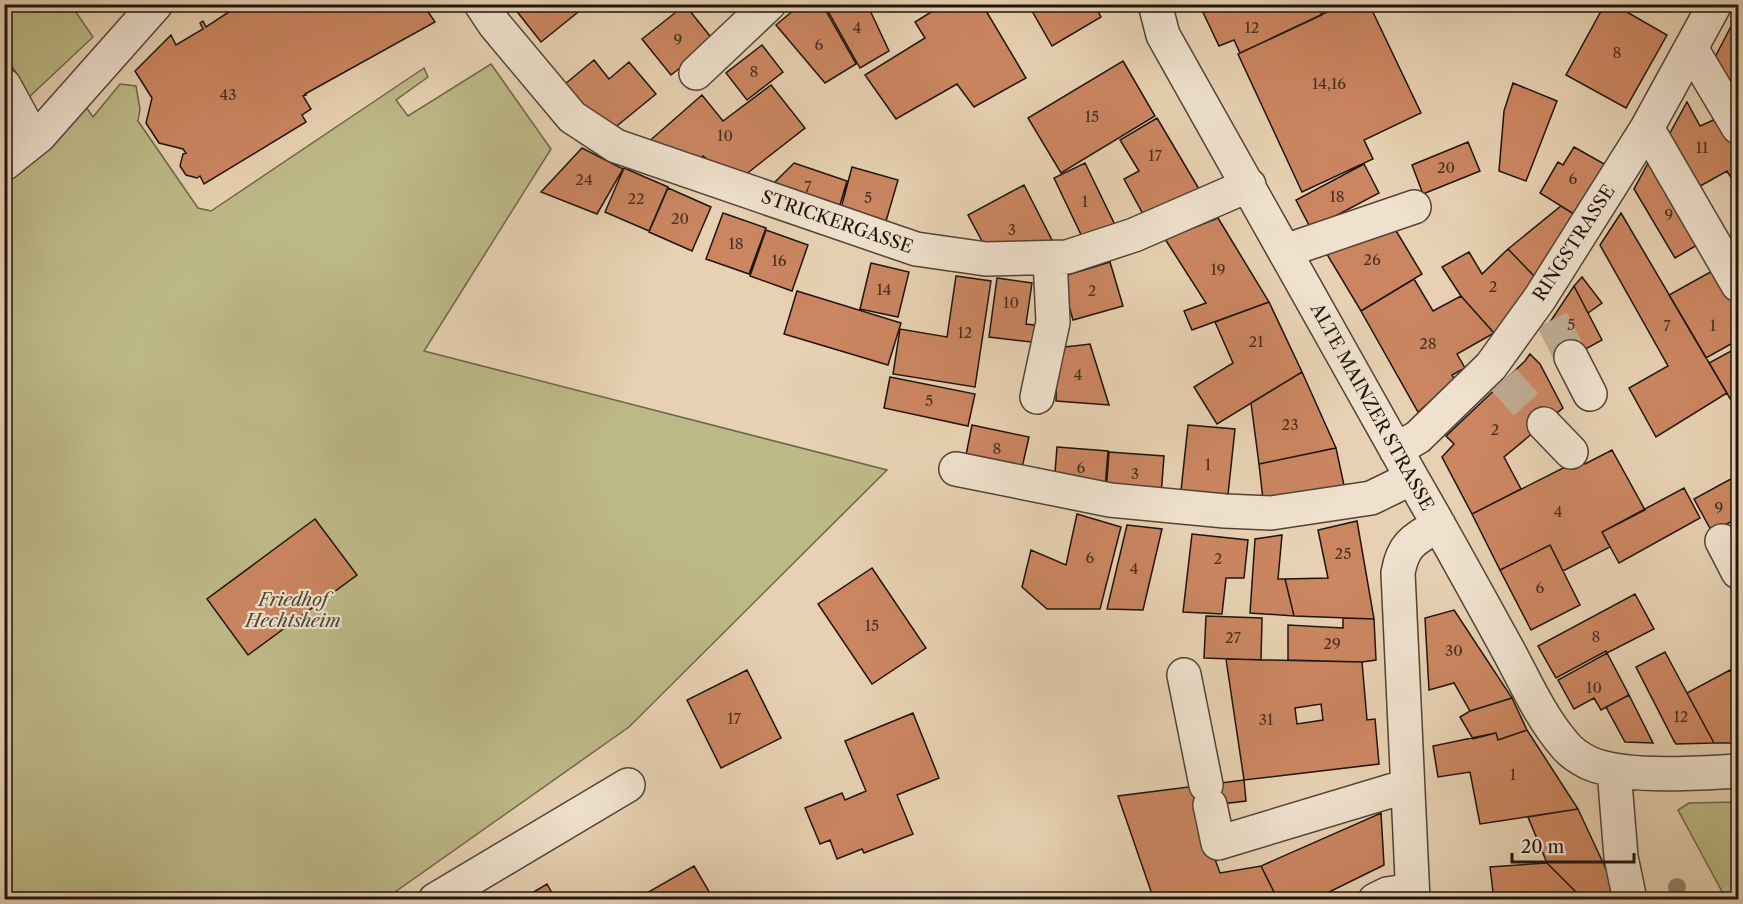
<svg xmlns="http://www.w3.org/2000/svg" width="1743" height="904" viewBox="0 0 1743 904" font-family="'Libre Caslon Text',serif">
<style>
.green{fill:#bdb987;stroke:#6e664a;stroke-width:1.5}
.building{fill:#cb8661;stroke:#1f140e;stroke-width:1.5;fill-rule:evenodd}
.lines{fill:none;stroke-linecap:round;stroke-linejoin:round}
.minor-tunnel{stroke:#bfab91;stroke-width:33;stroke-dasharray:33 16;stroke-linecap:butt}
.minor-casing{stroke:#514337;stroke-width:36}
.minor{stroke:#efe1cd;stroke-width:33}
.tree{fill:#93856c}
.labels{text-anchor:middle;stroke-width:4.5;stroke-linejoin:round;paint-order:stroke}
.number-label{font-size:15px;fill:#4a3023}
.street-label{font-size:18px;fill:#1f140e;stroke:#efe1cd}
.park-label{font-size:18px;font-style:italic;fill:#4e4632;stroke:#efe1cd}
</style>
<rect width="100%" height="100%" fill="#e7d1b2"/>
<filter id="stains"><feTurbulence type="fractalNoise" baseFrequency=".00333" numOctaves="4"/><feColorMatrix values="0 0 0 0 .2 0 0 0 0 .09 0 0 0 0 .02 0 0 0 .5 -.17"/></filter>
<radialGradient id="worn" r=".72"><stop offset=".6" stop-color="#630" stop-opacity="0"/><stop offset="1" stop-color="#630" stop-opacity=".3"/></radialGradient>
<path class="green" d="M5 5H71L93 37 28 98 5 51Z
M491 64 551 149 424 351 887 470 629 727 385 899 5 900V177L83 103 93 117 120 84 136 86 140 109 138 121 198 208 211 211 424 68 428 77 396 100 408 116Z
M1738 802V899H1726L1678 810 1689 803Z"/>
<path class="building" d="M231 4H271L273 8 278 4H423L435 22 305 94 306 95 303 96 311 109 302 115 306 122 204 184 200 176 197 178 186 175 180 166 183 154 186 153 183 149 159 143 146 123 152 98 135 71 171 35 176 45 203 29 200 23 203 21 206 27 232 10 229 6Z
M511 4H588L541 42Z
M801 4H822L856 64 825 83 776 25Z
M824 4H867L889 51 860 68Z
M940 4H982L1026 78 974 107 957 84 896 119 865 75 925 38 915 22 941 6Z
M1028 4H1094L1101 17 1052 46Z
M1199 4H1317L1322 15 1240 53 1234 40 1219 46Z
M1344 4H1369L1421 113 1364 140 1373 159 1302 192 1238 54Z
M1605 4H1613L1667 35 1626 108 1566 75Z
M685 5 714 41 671 75 642 39Z
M1736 17 1738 20V102L1713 61Z
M762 45 783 72 747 100 726 73Z
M594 60 609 79 629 62 656 94 607 134 565 84Z
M1123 61 1155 116 1061 173 1028 118Z
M1513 83 1557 101 1526 181 1499 171 1504 111Z
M771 85 805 128 736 182 703 156 692 167 646 144 702 95 723 121Z
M1687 102 1700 126 1718 118 1738 154V189L1727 171 1695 189 1665 142Z
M1157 118 1199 189 1143 214 1124 179 1139 171 1120 140Z
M1468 142 1480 171 1423 194 1412 165Z
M1574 147 1606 165 1577 216 1540 193 1558 162 1563 165Z
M582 148 623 169 597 214 541 192Z
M1653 154 1704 241 1675 258 1634 189Z
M794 163 847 181 837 215 765 192Z
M1085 163 1116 227 1085 243 1054 178Z
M1364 164 1379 193 1311 229 1296 200Z
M852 167 898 180 884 228 839 216Z
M624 168 668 187 649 231 605 212Z
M1024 185 1055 246 989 254 968 215Z
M668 188 711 207 692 251 649 232Z
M1561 206 1577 216 1537 279 1508 249Z
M723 213 766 228 749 274 706 259Z
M1621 213 1727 393 1656 437 1629 388 1668 366 1600 245Z
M1218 218 1269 302 1192 330 1184 311 1206 303 1165 239Z
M1395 229 1422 274 1361 311 1322 246Z
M766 230 808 245 792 291 750 276Z
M1508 249 1537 279 1494 333 1461 296 1442 267 1469 252 1482 274Z
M1110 262 1123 306 1073 320 1061 277Z
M871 263 909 272 898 317 860 309Z
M1714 270 1738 313V340L1706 358 1669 295Z
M956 276 991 281 975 387 893 374 900 329 947 337Z
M1582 277 1602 303 1588 313 1574 286Z
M997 278 1032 283 1026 324 1042 326 1040 343 989 337Z
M1414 279 1433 311 1461 296 1494 333 1457 354 1465 368 1452 375 1455 380 1418 412 1361 311Z
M1574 286 1602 340 1562 362 1544 331Z
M797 291 901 323 888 365 784 334Z
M1269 302 1302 372 1217 424 1194 387 1233 363 1215 322Z
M1090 344 1109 405 1056 401 1057 348Z
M1731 351 1738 364V412L1709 363Z
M1530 354 1540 364 1563 408 1504 457 1521 489 1472 514 1442 457 1454 444 1446 436 1525 361Z
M1302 372 1336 448 1259 464 1251 403Z
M890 377 975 394 968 426 884 408Z
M972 425 1029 437 1021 472 965 460Z
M1188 425 1235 429 1227 504 1180 500Z
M1057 447 1108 451 1105 489 1054 485Z
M1336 448 1345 490 1264 508 1259 464Z
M1612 450 1645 510 1602 532 1610 547 1563 571 1550 545 1500 570 1472 514 1581 459 1585 464Z
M1109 452 1164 456 1161 496 1106 492Z
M1738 475V518L1712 532 1694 499Z
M1684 488 1700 518 1619 563 1602 532Z
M1077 514 1121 527 1100 609H1047L1022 587 1031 550 1066 565Z
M315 519 357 575 248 655 207 599Z
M1357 521 1374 619 1294 616 1285 579 1328 578 1318 530Z
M1127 525 1162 529 1143 610 1107 609Z
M1192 534 1248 540 1244 578H1226L1222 614 1183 612Z
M1282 535 1278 579H1285L1294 616 1250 613 1255 539Z
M1550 545 1580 605 1531 630 1500 570Z
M872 568 926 648 872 684 818 604Z
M1635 594 1654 629 1607 653 1606 651 1556 678 1538 646Z
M1454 610 1512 698 1470 711 1454 683 1429 690 1425 618Z
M1206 616 1262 618 1261 660 1204 658Z
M1343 618 1374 619 1376 660 1362 662 1288 660V625L1343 628Z
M1665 652 1687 693 1714 743 1676 744 1674 741 1636 667Z
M1607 653 1629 695 1601 710 1594 698 1574 709 1558 680Z
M1226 659 1362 662 1367 720 1375 719 1379 764 1244 780ZM1321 704 1323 720 1297 724 1295 708Z
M747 670 781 738 721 768 687 700Z
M1730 670 1738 685V743H1714L1687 693Z
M1629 695 1653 743 1625 742 1606 707Z
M1512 698 1527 730 1498 740 1496 733 1473 739 1460 717 1470 711Z
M913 713 939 778 897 795 913 834 864 853 862 849 837 859 830 840 820 844 805 808 842 793 845 800 866 791 845 741Z
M1527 730 1578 809 1480 824 1470 772 1438 777 1433 746 1496 733 1498 740Z
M1244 780 1246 801 1196 807 1220 873 1261 866 1278 900H1154L1118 796Z
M1578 809 1618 895 1582 898 1547 863 1528 817Z
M1381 813 1384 865 1313 900H1278L1261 866Z
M1547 863 1582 898 1494 900 1490 867Z
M694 866 714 900H649L645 894Z
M547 884 556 900H520Z"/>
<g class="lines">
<path class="minor-tunnel" d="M1552 320 1571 357
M1504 380 1544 424"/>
<defs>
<path id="minor" d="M481 4 495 25 572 117 616 146 916 249 986 259 1067 257 1134 235 1249 185
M1155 4 1163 35 1412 478C1445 535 1476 592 1508 650 1525 681 1540 716 1564 744 1570 752 1579 758 1589 763 1626 779 1698 773 1738 771
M1691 48 1738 127
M696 73 769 4
M4 85 28 129 39 136
M1647 128 1738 285
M4 164 39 136 156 4
M1285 251 1414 207
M1571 357 1590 394
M1037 397 1053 322 1050 258
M1544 424 1571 452
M1396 450 1418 437 1491 366 1540 298 1647 128 1715 4
M956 469 1110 500 1225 511 1271 513 1371 498 1412 478
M1722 541 1738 572
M1184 675 1206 785
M1614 770 1621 857 1630 900
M1210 805 1218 843 1407 786
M435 900 628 785
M1375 900 1387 894 1412 890
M1413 900 1398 573C1403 543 1415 539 1439 525"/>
</defs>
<use href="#minor" class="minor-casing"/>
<use href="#minor" class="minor"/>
</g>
<circle class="tree" cx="1677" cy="887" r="9"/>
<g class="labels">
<g class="number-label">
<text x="857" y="33">4</text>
<text x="1252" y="33">12</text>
<text x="678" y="45">9</text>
<text x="819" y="50">6</text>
<text x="1617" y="58">8</text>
<text x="754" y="77">8</text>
<text x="1329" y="89">14,16</text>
<text x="228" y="100">43</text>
<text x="1092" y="122">15</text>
<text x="725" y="141">10</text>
<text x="1702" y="153">11</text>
<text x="1155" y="161">17</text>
<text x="1446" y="173">20</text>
<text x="1573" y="184">6</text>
<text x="584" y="185">24</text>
<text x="808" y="192">7</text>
<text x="1337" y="202">18</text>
<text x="868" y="203">5</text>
<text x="636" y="204">22</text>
<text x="1085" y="207">1</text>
<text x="1669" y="220">9</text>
<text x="680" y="224">20</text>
<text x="1012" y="235">3</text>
<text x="736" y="249">18</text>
<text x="1372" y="265">26</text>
<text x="779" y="266">16</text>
<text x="1218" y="275">19</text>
<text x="1493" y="292">2</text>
<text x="884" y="295">14</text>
<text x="1092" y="296">2</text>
<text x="1011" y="308">10</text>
<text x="1571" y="330">5</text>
<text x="1667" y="331">7</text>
<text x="1713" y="331">1</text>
<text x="965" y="338">12</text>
<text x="1256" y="347">21</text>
<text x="1428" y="349">28</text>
<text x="1078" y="380">4</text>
<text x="929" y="406">5</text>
<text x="1290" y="430">23</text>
<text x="1495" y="435">2</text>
<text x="997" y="454">8</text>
<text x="1208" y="470">1</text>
<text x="1081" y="473">6</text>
<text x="1135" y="479">3</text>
<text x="1719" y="513">9</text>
<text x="1558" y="517">4</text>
<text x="1343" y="559">25</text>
<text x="1090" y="563">6</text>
<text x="1218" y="564">2</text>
<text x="1134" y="574">4</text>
<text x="1540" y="593">6</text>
<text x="872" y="631">15</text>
<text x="1596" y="642">8</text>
<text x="1233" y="643">27</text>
<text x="1332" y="649">29</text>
<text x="1454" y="656">30</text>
<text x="1594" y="693">10</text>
<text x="1681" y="722">12</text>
<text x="734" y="724">17</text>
<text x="1266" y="725">31</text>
<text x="1513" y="780">1</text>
</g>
<g class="street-label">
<text transform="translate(837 222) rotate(19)" y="6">STRICKERGASSE</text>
<text transform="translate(1574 243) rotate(-57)" y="6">RINGSTRASSE</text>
<text transform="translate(1372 407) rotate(61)" y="6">ALTE MAINZER STRASSE</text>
</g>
<g class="park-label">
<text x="293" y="606">Friedhof<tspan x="293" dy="21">Hechtsheim</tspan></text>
</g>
</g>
<rect width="1743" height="904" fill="none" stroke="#e7d1b2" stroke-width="24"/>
<rect x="6" y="6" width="1731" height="892" fill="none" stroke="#1f140e" stroke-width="3"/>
<rect x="12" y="12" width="1719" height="880" fill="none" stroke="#1f140e" stroke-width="1.5"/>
<path d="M1512 853v9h122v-9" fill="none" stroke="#1f140e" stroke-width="3"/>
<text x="1521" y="853" font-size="18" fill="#1f140e" stroke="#efe1cd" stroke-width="4.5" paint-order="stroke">20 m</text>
<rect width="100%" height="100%" filter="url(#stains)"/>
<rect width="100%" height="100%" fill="url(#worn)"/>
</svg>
